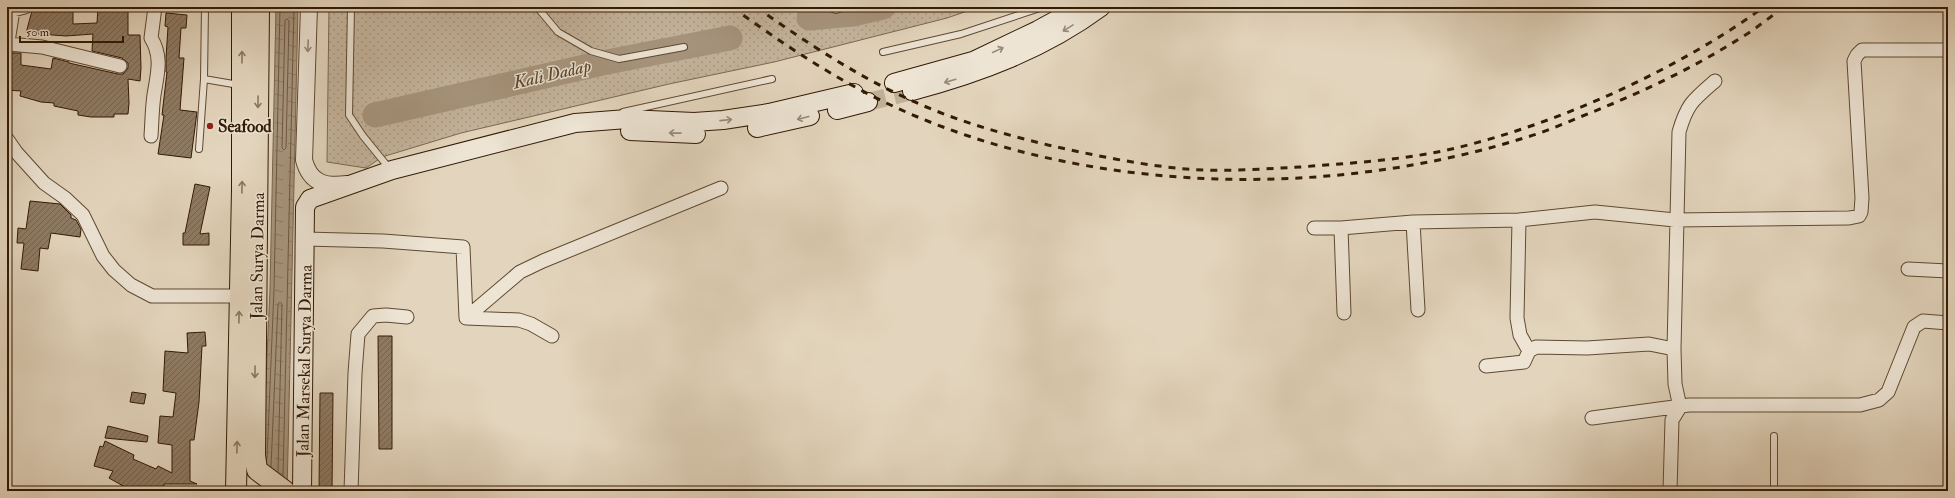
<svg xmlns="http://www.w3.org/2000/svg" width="1955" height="498" viewBox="0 0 1955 498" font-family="'IM FELL Double Pica',serif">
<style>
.grass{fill:url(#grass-dots);stroke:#7c6851}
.water{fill:url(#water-ripples);stroke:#78644d}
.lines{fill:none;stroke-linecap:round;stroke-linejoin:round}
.shore{stroke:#6c5841;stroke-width:1}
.river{stroke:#a7957e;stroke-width:25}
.building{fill:url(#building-hatch);stroke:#321a04}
.secondary-tunnel{stroke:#c0b098;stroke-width:18;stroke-dasharray:18 9;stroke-linecap:butt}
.service-casing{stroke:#5e4932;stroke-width:8}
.minor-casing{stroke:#5e4932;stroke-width:15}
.tertiary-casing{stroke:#5e4932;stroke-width:18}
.secondary-casing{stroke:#321a04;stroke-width:20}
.primary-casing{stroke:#321a04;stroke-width:22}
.service{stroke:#ede4d4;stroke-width:6}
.minor{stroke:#ede4d4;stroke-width:13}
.tertiary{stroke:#ede4d4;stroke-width:16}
.secondary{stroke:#ede4d4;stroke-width:18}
.primary{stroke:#e3d5bd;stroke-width:20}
.rail{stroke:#321a04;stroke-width:3;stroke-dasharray:7 7;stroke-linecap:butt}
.oneway{stroke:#998976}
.oneway2{stroke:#8a7860}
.poi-dot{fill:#8f2418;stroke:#ede4d4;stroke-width:1.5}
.labels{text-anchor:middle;stroke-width:3;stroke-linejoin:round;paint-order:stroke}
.poi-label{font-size:17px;font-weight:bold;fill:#321a04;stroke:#ede4d4;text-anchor:start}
.street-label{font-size:17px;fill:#321a04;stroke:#ede4d4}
.water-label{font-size:18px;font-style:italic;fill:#5b452f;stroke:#ede4d4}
</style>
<defs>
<pattern id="grass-dots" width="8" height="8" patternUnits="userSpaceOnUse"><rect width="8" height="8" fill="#c5b59e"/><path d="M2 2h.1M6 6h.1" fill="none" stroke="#aa9b86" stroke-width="1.8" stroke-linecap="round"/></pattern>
<pattern id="water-ripples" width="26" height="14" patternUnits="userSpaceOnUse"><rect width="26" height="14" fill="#a7957e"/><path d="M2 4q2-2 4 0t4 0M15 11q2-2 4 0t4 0" fill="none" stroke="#897965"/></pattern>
<pattern id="building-hatch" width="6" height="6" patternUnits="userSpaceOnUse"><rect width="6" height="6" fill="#8e7b64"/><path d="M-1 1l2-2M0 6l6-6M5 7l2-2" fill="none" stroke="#756450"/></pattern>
</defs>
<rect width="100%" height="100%" fill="#e3d5bd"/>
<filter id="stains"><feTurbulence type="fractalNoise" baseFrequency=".005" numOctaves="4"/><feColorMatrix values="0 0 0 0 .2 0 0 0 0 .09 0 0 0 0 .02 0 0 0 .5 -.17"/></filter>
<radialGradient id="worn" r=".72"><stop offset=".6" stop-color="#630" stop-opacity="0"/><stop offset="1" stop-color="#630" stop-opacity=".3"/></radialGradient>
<path class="grass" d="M329 7H979L947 18 774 62 669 84 461 133 382 157 366 168 327 162Z"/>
<path class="water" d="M276 7H298L288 451 287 491H261L270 289Z"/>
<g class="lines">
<path class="shore" d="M287 19 289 21 286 148 284 150 282 148 285 21Z
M267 459 274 289 280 7
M271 467 278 304 280 302 282 304 278 472
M283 476 294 7"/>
<path class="river" d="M809 18 853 14 883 7
M375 115 602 63 730 38"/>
</g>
<path class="building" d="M33 7H73V24L97 23 98 7H128V35H140L141 68 140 81 128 79 129 103 128 114H114V117H91L78 115V111L54 106V103L41 102 20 96 21 91 7 90V62L9 56 14 53H21V65L51 69 53 58 69 62V63L118 74H123L128 68V63L122 58 92 51 93 34 66 36 26 33Z
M166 13 187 15 186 28H181L179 58H184L180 110 197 112 191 158 158 154 164 115H162L167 72H166V58L168 27 165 26Z
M195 184 210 187 200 234 209 233V245H183V233H185Z
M30 201 60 204 71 215V218L76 220 81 229 80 237 51 233 48 249 40 248 38 271 21 269 24 243H17L18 228 26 229Z
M205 332 206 346H202L199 402 194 440H190V481L197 484H164L163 491H132L109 478 113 471 94 466 100 446 103 447 105 441 134 455 133 459 156 469 158 466 172 473V445L158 443 160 416 173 417 176 393 163 391 165 351 188 353 187 333Z
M378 336H392V449H379Z
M132 392 146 394 144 404 130 402Z
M320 393H333L332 491H319Z
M108 426 148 436 147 442 105 438Z"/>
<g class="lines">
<path class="secondary-tunnel" d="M868 102 912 91"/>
<defs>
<path id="service" d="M351 7 349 115 363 136 389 168
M537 7 558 32 591 51 619 59 684 47
M828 7 836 10 846 7
M883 52 961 34 1043 7
M204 79 205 7
M623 112 772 79
M199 149 204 79 239 85
M1774 436V491"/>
<path id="minor" d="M8 44 42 47 120 66
M7 48 13 10 25 7
M151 136C152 122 152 109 154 95 157 75 163 57 151 38L155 7
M7 139 16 152 44 183 65 198 83 215 103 256 114 270 131 285 152 296H240
M1519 220 1517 318 1520 335 1529 351
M1413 222 1418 310
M1314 228H1341L1413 222 1519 220 1595 212 1675 220 1849 218 1859 216 1861 212 1862 198 1854 61 1857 55 1862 50H1948
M1341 228 1344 313
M305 239 383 241 463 247 466 318
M1908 269 1948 271
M466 318 520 272 543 261 721 188
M466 318 519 320 531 324 552 336
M1674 349 1679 132C1687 104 1693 100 1715 81
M1486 366 1524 362 1529 351 1536 347 1587 348 1649 344 1674 349 1675 384 1680 407
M1592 418 1689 405H1860L1879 400 1888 392 1914 327 1923 321 1948 323
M351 491 355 373 358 334 373 316 386 315 407 317
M1670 491 1672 420 1680 407"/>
<path id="tertiary" d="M309 7 304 160C310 183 325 187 347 184"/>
<path id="secondary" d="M894 83 973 61 1038 30 1080 7
M912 91C980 73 1044 49 1101 7
M837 110 868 102
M757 128 810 116
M630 131 696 134
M302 491 305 207 310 199 392 170 575 123 627 119 694 122 723 120 769 113 854 93"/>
<path id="primary" d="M259 7 255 455 257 470 285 491
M236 491 242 190V7"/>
</defs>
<use href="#service" class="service-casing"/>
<use href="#minor" class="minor-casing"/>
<use href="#tertiary" class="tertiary-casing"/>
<use href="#secondary" class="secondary-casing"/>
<use href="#primary" class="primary-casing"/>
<use href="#service" class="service"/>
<use href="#minor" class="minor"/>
<use href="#tertiary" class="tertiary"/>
<use href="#secondary" class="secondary"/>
<use href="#primary" class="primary"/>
<path class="rail" d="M732 7C787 47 844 85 906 112 1095 195 1332 199 1527 137 1545 132 1563 124 1580 117 1636 95 1692 69 1742 37 1757 28 1770 17 1784 7
M756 7C803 40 852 73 904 97 950 119 999 133 1048 145 1093 155 1140 165 1186 169 1223 172 1263 169 1300 167 1352 163 1405 160 1456 148 1560 123 1677 70 1764 7"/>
</g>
<defs><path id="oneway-shaft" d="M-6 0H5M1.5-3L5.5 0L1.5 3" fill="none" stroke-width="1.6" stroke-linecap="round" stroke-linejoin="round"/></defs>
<g class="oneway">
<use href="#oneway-shaft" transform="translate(1068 28) rotate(149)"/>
<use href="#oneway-shaft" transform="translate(308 46) rotate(92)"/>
<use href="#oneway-shaft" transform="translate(998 50) rotate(-25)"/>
<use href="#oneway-shaft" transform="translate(950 81) rotate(164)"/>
<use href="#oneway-shaft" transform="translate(803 118) rotate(166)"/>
<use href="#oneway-shaft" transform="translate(726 120) rotate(-6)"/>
<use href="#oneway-shaft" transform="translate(675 133) rotate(-179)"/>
</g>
<g class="oneway2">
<use href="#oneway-shaft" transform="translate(242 57) rotate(-90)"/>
<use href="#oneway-shaft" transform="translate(258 102) rotate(91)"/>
<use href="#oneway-shaft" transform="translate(242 187) rotate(-89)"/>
<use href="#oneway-shaft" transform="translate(239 317) rotate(-89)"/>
<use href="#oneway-shaft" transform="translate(255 372) rotate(91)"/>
<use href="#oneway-shaft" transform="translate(237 447) rotate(-89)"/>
</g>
<circle class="poi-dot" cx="210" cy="126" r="4"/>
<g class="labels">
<g class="poi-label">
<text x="218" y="132">Seafood</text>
</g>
<g class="street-label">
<text transform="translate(257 256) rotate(-89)" y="6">Jalan Surya Darma</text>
<text transform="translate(304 361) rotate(-89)" y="6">Jalan Marsekal Surya Darma</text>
</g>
<g class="water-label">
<text transform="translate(552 74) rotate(-13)" y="6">Kali Dadap</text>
</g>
</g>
<rect width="1955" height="498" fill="none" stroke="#e3d5bd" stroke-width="24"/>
<rect x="8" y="8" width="1939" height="482" fill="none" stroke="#321a04" stroke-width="2"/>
<rect x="12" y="12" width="1931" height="474" fill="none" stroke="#321a04"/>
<path d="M20 36v6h103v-6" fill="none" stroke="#321a04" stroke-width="2"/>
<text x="26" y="36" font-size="12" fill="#321a04" stroke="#ede4d4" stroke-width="3" paint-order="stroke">50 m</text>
<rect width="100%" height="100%" filter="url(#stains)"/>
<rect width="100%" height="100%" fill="url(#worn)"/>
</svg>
